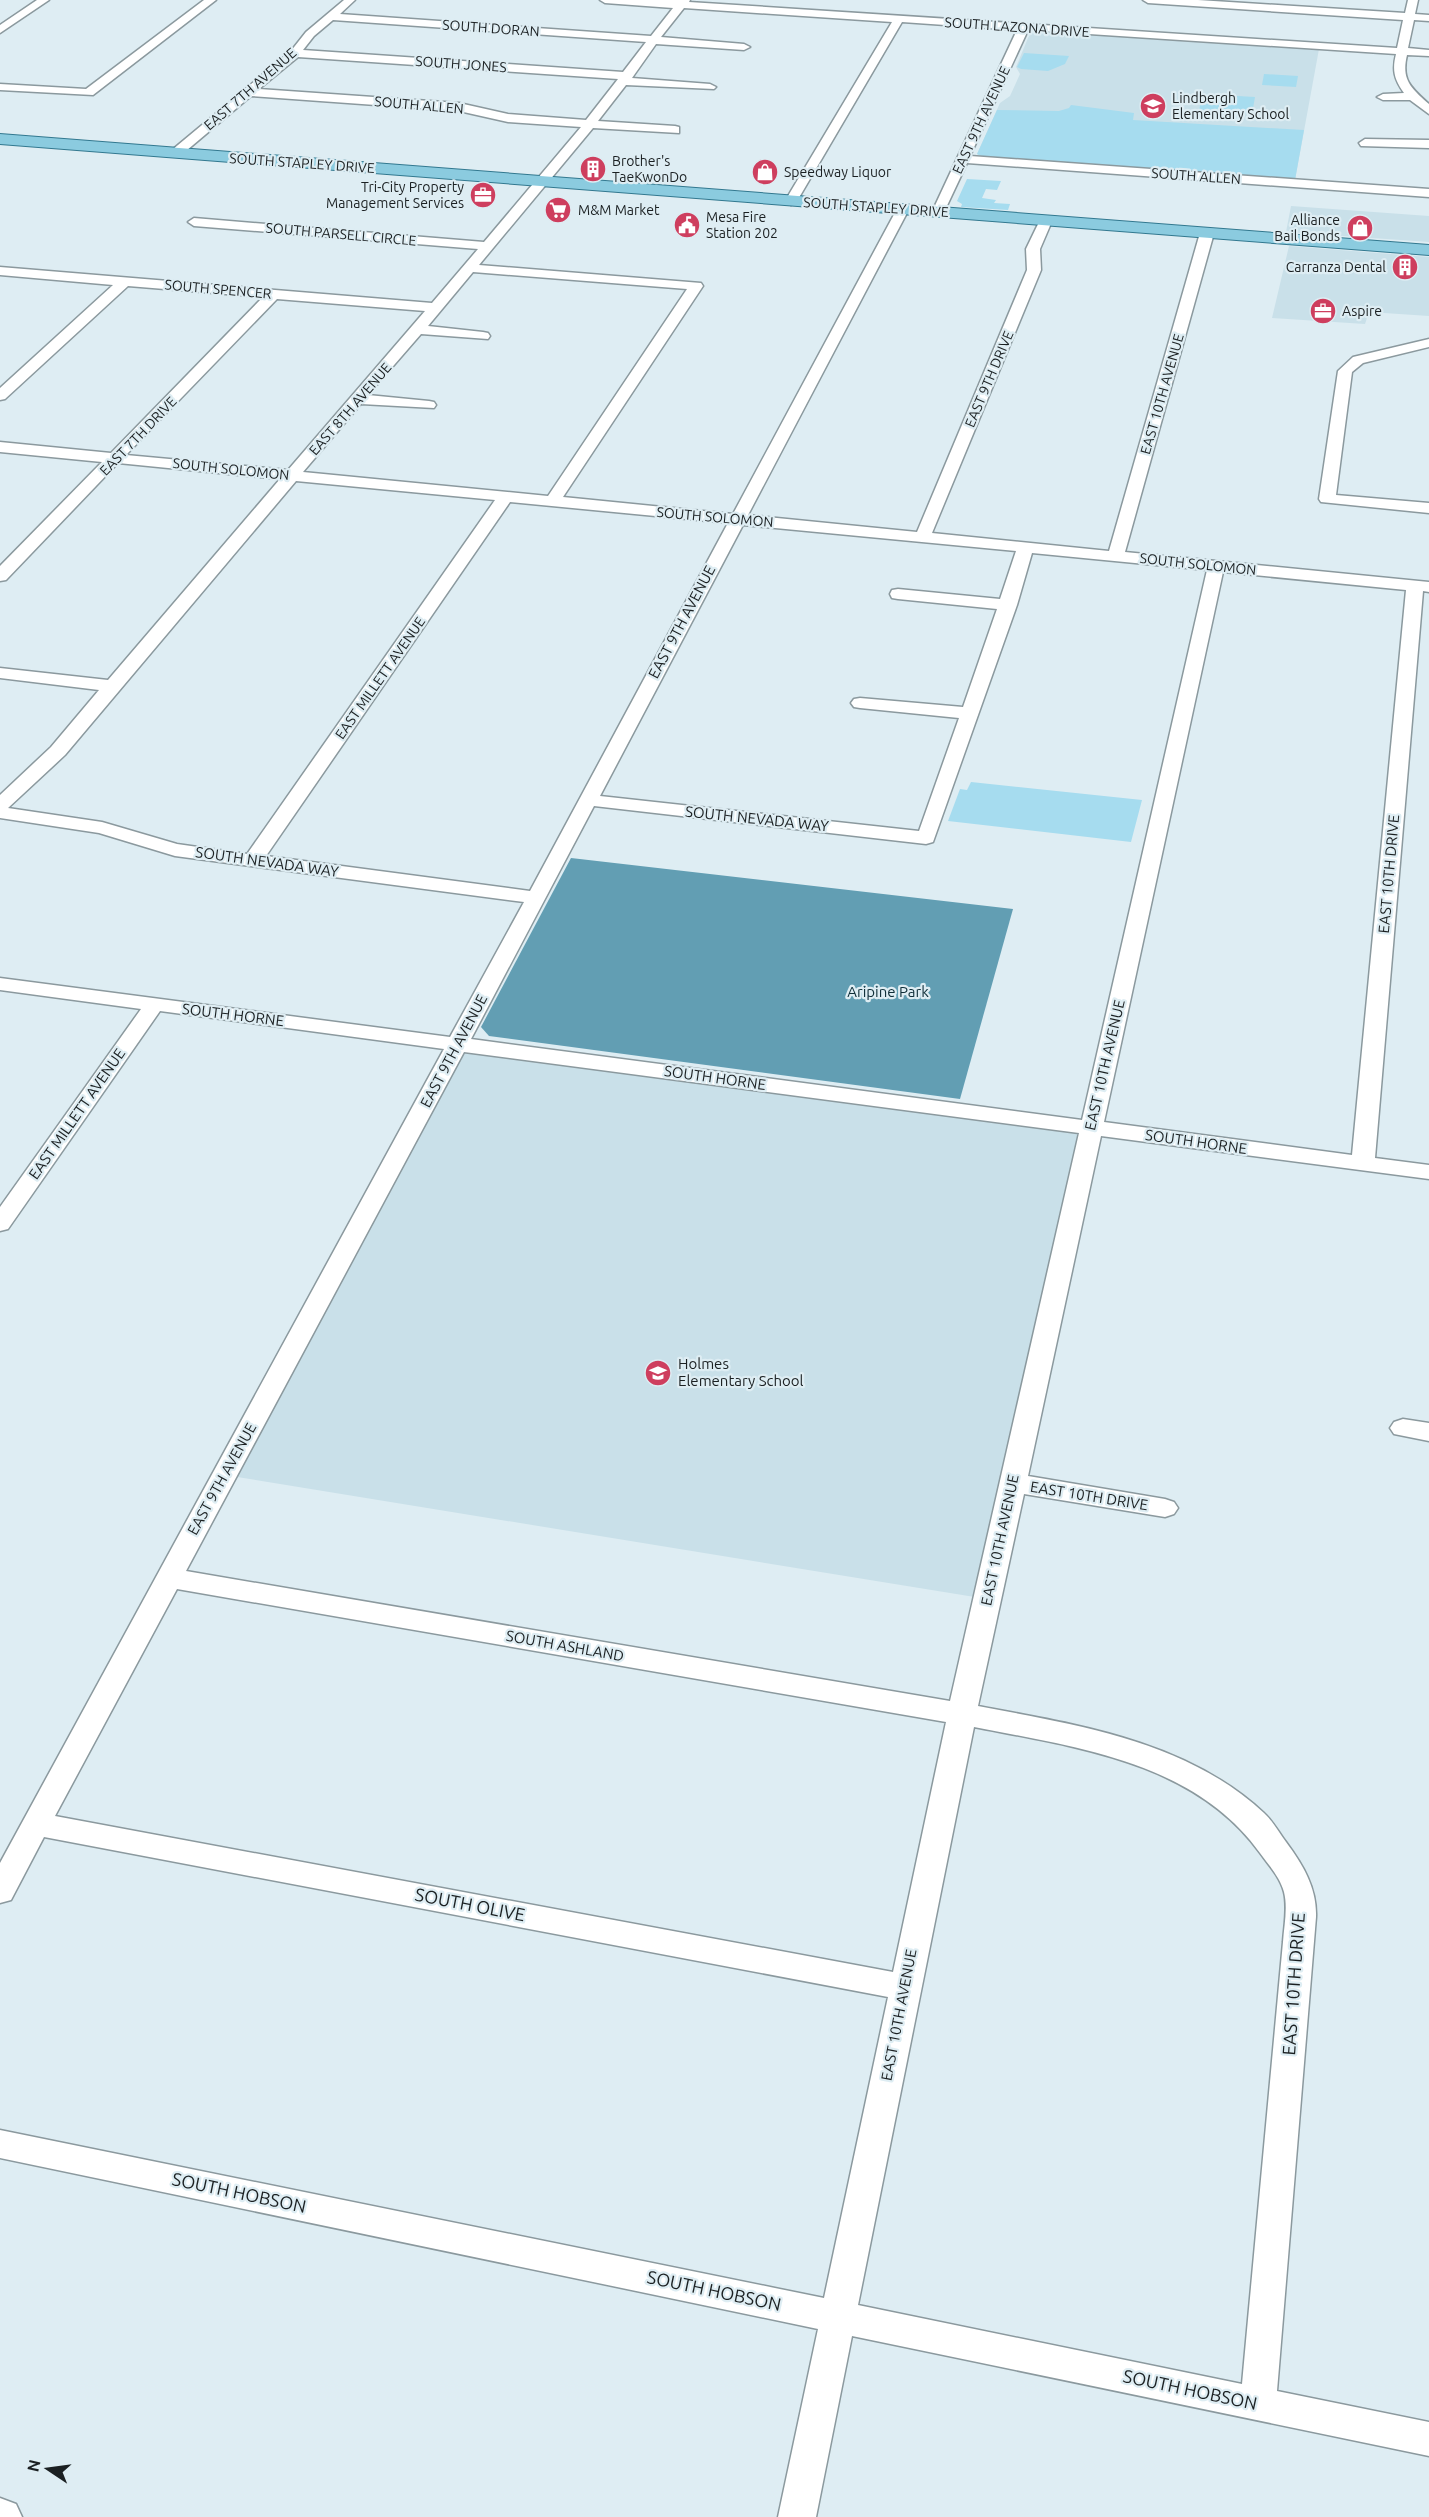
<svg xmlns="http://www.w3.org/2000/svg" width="1429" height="2517" viewBox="0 0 1429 2517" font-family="Ubuntu,sans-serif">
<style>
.built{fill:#c9e0e9}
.green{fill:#a6dcef}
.water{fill:#629eb3}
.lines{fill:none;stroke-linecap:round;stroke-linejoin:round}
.minor-casing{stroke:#8b999e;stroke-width:3}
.major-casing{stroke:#32788f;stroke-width:2}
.minor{fill:#fff;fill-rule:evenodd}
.major{fill:#8bcbdf;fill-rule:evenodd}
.labels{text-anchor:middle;stroke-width:4.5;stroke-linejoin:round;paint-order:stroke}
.far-street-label{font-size:14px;fill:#1b2022;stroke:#deedf3}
.far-poi-label{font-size:14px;fill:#1b2022;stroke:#deedf3;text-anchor:start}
.street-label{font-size:15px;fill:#1b2022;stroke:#deedf3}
.park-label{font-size:15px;fill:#0f2e38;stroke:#deedf3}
.poi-label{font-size:15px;fill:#1b2022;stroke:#deedf3;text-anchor:start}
.near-street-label{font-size:18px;fill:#1b2022;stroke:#deedf3}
</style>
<rect width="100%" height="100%" fill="#deedf3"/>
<path class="built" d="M1040 31 1319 49 1295 180 980 156 977 154 1000 103 1010 96 1020 74 1016 67 1028 38 1031 33Z
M1291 206 1429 216V242L1286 232Z
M1289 246 1429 257V316L1369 312 1365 324 1272 318Z
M458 1043 1091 1128 987 1599 225 1475Z"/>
<path class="green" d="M1024 53 1069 56 1065 64 1048 71 1021 69 1017 67Z
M1264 74 1298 76 1296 87 1262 85Z
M1203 94 1255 97 1252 114 1199 110Z
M1071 105 1134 113 1133 120 1304 130 1295 180 983 157 977 154 997 110 1059 111 1069 108Z
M967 179 1001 181 997 190 986 189 982 198 996 200 994 203 1010 204 1008 210 961 207 962 204 957 201Z
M971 782 1142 800 1131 842 948 821 960 789 967 790Z"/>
<path class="water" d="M571 858 1013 909 960 1099 489 1036 481 1027Z"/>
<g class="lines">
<defs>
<path id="minor" d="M37 0H49L0 33V25Z
M204 0H216L93 95 0 90V84L86 89Z
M344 0H355L340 14 651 36 673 8 605 3 600 0H690L689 2 1397 48 1403 20 1148 3 1143 0H1198L1405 13 1408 0H1418L1415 14 1429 15V21L1414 20 1408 48 1429 50V56L1407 55C1401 80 1411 88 1429 104V114L1410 100H1383L1377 97 1383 94 1404 93C1394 79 1392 70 1396 54L1028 30 970 156 1429 189V197L967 163 944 212 938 216 932 212 1017 30 902 22 797 201 791 205 785 201 892 22 684 8 661 37 744 44 750 47 744 50 656 44 632 78 710 84 716 87 714 89 626 85 598 121 675 126 679 127V133L593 128 479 265 701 283 703 286 563 497 733 514 897 209 903 205 908 206 909 209 748 515 917 532 1027 270 1026 249 1041 218H1051L1052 221 1040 249 1041 270 932 533 1109 551 1200 233 1202 230H1212L1214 233 1125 552 1429 582V592L1423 591 1375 1158 1429 1165V1179L1101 1136 1028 1476 1165 1499 1174 1502 1178 1508 1174 1514 1165 1517 1024 1494 978 1706C1078 1725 1187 1741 1264 1813 1273 1821 1279 1833 1286 1842 1303 1865 1317 1888 1316 1917L1277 2391 1429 2422V2456L852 2336 816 2517H778L818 2329 0 2158V2130L824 2298 888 1997 44 1837 11 1900 0 1903V1863L444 1049 160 1011 8 1229 0 1231V1207L141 1009 0 990V978L450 1037 524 902 175 856 99 833 0 818V795L51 747 99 690 0 678V668L108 680 280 479 118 463 6 580 0 581V566L102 462 0 452V442L111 453 263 297 128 286 5 399 0 400V388L113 285 0 275V267L432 303 478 249 194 226 188 222 194 218 484 242 581 127 508 122 459 111 251 96 180 156H172V150L291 51 306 32ZM333 20 646 42 623 72 303 50 314 36ZM298 57 618 79 586 120 508 114 459 103 259 89ZM473 272 687 289 548 496 303 472 361 404 434 408 436 405 434 402 429 401 368 395 421 334 488 339 490 336 488 333 483 332 428 326ZM277 299 425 311 288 470 126 455ZM296 481 495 500 247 854 177 844 102 822 8 808 65 755ZM510 502 728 523 530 891 266 856ZM743 525 1016 551 1000 599 898 589 892 590 890 594 892 598 898 599 997 609 963 707 860 698 854 699 851 703 854 707 860 708 959 718 919 831 600 796ZM1032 553 1207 570 1082 1120 471 1039 594 806 926 844 933 842 1017 605ZM1223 572 1406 590 1352 1155 1104 1122ZM464 1052 1079 1133 950 1701 186 1571ZM177 1589 946 1722 893 1972 55 1816ZM974 1727C1076 1747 1195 1762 1260 1853 1268 1864 1280 1877 1284 1892 1288 1908 1284 1926 1283 1942L1242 2384 858 2305Z
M1365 139 1429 140V148L1361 146 1359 143Z
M1429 339V347L1363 363 1352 372 1336 495 1429 503V513L1321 502 1319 499 1338 371 1353 357Z
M1403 1419 1429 1423V1441L1394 1434 1390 1428 1394 1422Z
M0 2498 16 2504 22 2517H0Z"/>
<path id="major" d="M0 134 1429 245V255L0 144Z"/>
</defs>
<use href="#minor" class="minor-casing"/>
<use href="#major" class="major-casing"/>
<use href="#minor" class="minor"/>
<use href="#major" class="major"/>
</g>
<defs>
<symbol id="school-disc" viewBox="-11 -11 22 22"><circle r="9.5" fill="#ce3e5e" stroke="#deedf3"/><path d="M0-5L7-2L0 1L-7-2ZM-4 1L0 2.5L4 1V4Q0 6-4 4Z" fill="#fff"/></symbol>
<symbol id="building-disc" viewBox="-11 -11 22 22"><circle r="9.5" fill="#ce3e5e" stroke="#deedf3"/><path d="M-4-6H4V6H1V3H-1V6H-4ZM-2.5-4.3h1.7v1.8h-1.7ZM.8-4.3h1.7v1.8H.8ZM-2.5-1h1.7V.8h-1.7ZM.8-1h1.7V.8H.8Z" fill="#fff"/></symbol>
<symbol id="shop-disc" viewBox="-11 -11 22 22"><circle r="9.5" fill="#ce3e5e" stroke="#deedf3"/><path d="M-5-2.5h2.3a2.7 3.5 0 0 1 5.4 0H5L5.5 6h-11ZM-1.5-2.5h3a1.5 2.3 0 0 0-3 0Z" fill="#fff"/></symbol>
<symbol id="office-disc" viewBox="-11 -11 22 22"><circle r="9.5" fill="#ce3e5e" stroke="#deedf3"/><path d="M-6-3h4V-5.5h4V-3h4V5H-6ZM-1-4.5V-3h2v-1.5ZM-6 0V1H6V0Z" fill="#fff"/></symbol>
<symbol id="supermarket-disc" viewBox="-11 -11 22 22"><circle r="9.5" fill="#ce3e5e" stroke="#deedf3"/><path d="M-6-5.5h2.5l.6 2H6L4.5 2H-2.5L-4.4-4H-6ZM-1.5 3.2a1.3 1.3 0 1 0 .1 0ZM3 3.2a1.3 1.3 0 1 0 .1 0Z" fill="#fff"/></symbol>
<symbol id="civic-disc" viewBox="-11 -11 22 22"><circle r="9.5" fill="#ce3e5e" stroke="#deedf3"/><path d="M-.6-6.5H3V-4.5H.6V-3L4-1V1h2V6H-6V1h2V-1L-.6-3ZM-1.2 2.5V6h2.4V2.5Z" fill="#fff"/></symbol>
</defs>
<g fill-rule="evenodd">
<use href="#school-disc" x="1138" y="91" width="30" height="30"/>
<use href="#building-disc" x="578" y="154" width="30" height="30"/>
<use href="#shop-disc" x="750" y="157" width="30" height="30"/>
<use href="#office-disc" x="468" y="180" width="30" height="30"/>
<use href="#supermarket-disc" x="543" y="195" width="30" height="30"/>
<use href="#civic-disc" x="672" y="210" width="30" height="30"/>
<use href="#shop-disc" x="1345" y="213" width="30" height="30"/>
<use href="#building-disc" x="1390" y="252" width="30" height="30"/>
<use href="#office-disc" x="1308" y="296" width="30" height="30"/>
<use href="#school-disc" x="643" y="1358" width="30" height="30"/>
</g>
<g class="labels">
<g class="far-street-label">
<text transform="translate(1017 27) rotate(4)" y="5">SOUTH LAZONA DRIVE</text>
<text transform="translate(491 28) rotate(4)" y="5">SOUTH DORAN</text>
<text transform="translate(461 64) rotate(4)" y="5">SOUTH JONES</text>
<text transform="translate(250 89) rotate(-41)" y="5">EAST 7TH AVENUE</text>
<text transform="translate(419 105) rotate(5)" y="5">SOUTH ALLEN</text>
<text transform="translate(981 120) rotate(-65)" y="5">EAST 9TH AVENUE</text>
<text transform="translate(302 163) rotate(4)" y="5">SOUTH STAPLEY DRIVE</text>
<text transform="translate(1196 176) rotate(4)" y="5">SOUTH ALLEN</text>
<text transform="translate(876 207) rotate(4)" y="5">SOUTH STAPLEY DRIVE</text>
<text transform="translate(341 234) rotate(5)" y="5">SOUTH PARSELL CIRCLE</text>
<text transform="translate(218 289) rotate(5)" y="5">SOUTH SPENCER</text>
<text transform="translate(989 379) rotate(-67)" y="5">EAST 9TH DRIVE</text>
<text transform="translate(1162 394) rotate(-74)" y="5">EAST 10TH AVENUE</text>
<text transform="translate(350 409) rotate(-49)" y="5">EAST 8TH AVENUE</text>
<text transform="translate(138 436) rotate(-46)" y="5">EAST 7TH DRIVE</text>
<text transform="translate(231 469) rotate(6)" y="5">SOUTH SOLOMON</text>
<text transform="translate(715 517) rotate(5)" y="5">SOUTH SOLOMON</text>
<text transform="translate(1198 564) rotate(6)" y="5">SOUTH SOLOMON</text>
<text transform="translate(380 678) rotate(-55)" y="5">EAST MILLETT AVENUE</text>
</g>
<g class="far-poi-label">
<text x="1172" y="103">Lindbergh<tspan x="1172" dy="16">Elementary School</tspan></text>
<text x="612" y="166">Brother's<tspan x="612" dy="16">TaeKwonDo</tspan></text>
<text x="784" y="177">Speedway Liquor</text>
<text x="464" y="192" text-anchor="end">Tri-City Property<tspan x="464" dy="16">Management Services</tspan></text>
<text x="578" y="215">M&amp;M Market</text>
<text x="706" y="222">Mesa Fire<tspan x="706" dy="16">Station 202</tspan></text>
<text x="1340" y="225" text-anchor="end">Alliance<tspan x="1340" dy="16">Bail Bonds</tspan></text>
<text x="1386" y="272" text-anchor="end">Carranza Dental</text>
<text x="1342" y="316">Aspire</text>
</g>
<g class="street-label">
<text transform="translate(682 622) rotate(-62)" y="5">EAST 9TH AVENUE</text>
<text transform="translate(757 819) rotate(6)" y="5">SOUTH NEVADA WAY</text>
<text transform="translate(267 862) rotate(8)" y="5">SOUTH NEVADA WAY</text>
<text transform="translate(1389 874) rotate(-85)" y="5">EAST 10TH DRIVE</text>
<text transform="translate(233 1015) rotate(7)" y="5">SOUTH HORNE</text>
<text transform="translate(454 1051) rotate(-62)" y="5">EAST 9TH AVENUE</text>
<text transform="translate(1105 1065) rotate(-77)" y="5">EAST 10TH AVENUE</text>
<text transform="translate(715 1078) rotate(8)" y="5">SOUTH HORNE</text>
<text transform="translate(77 1114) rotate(-55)" y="5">EAST MILLETT AVENUE</text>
<text transform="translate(1196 1142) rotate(8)" y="5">SOUTH HORNE</text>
<text transform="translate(222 1479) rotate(-61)" y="5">EAST 9TH AVENUE</text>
<text transform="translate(1089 1496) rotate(9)" y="5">EAST 10TH DRIVE</text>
<text transform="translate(1000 1540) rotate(-78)" y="5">EAST 10TH AVENUE</text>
<text transform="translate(565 1646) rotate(10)" y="5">SOUTH ASHLAND</text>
<text transform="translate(899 2015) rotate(-79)" y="5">EAST 10TH AVENUE</text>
</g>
<g class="park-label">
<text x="888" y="997">Aripine Park</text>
</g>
<g class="poi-label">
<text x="678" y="1369">Holmes<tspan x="678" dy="17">Elementary School</tspan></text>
</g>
<g class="near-street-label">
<text transform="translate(470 1905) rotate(11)" y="6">SOUTH OLIVE</text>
<text transform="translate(1294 1984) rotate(-86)" y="6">EAST 10TH DRIVE</text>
<text transform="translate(239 2193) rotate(12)" y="6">SOUTH HOBSON</text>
<text transform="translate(714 2291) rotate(12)" y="6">SOUTH HOBSON</text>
<text transform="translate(1190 2390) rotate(12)" y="6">SOUTH HOBSON</text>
</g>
</g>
<g transform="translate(48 2469) rotate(283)" stroke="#deedf3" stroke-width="4.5" paint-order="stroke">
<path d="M0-4.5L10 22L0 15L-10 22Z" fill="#1b2022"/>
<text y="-9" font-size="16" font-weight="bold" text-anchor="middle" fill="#1b2022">N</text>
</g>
</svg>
